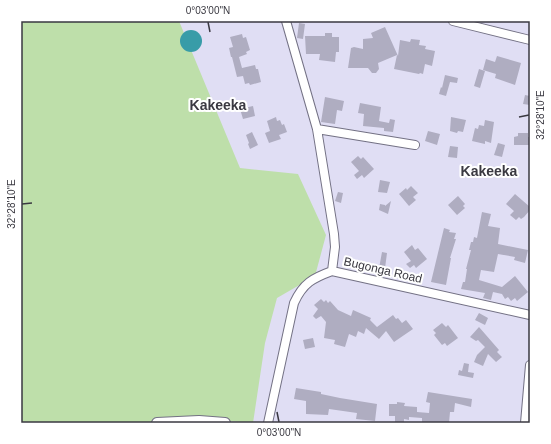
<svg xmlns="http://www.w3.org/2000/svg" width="551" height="444" viewBox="0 0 551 444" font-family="Arial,sans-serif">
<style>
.green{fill:#bedfaa}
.water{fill:#389ca8}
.building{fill:#afadc1}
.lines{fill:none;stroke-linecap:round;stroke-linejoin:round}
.minor-casing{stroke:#737184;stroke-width:10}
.tertiary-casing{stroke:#737184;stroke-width:12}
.minor{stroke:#fff;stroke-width:8}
.tertiary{stroke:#fff;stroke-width:10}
.ticks{fill:none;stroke:#3a3941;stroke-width:1.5}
.labels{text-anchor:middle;stroke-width:4;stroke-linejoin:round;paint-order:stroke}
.street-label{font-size:12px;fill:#3a3941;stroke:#fff}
.quarter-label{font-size:14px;font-weight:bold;fill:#3a3941;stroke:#fff}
.neatline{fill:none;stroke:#3a3941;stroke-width:1.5}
.ticks-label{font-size:10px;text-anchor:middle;fill:#3a3941}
</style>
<rect width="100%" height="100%" fill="#e0def4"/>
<path class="green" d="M21 21H179L240 168 298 174 326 235 315 276 277 298 265 343 253 423 215 420 156 423H21Z"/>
<path class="water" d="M180 41a11 11 0 1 1 22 0a11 11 0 1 1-22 0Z"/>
<path class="building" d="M299 23 305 24 303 39 297 38Z
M385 27 398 56 400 40 410 42 411 39 420 40 419 45 426 46 425 49 435 51 432 66 425 64 423 74 420 73 419 74 394 69 397 55 378 63 379 69 376 73H372L368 68H348L351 48 354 47 363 49V39L373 38 371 33Z
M325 33H332V37H339V52H336L335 62 319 60 320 54H306L305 36H325Z
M242 34 243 38 246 37 250 50 246 52 247 54 239 57 242 68 255 65 256 69H258L261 82 250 85 249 83 245 84 243 76 237 77 232 57H231L229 48 233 47 230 37Z
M497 56 521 63 515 85 495 78 496 74 483 70 486 59 495 62Z
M479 69 485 71 480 88 474 86Z
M445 75 458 78 457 83 450 82 446 96 439 94 441 87 442 88Z
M525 95 530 96V105L523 104Z
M325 97 344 101 342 111 337 110 335 124 321 122Z
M360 103 381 107 379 121 389 123 390 119 395 120 393 132 384 131V128L363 126 364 114 358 113Z
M253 106 255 116 243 119 240 109Z
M276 117 277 121 280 120 282 125 284 124 287 132 279 135 281 139 269 143 265 133 270 131 267 121Z
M451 117 466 120 463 132 458 131 457 133 450 131Z
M485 120 494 122 491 143 485 141V144L472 141 475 128 478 129 479 125 484 126Z
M428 131 440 134 437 145 425 141Z
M252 132 258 145 250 149 248 144 249 143 246 135Z
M518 133H528V137H530V145H514V137L518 136Z
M498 143 505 145 502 157 494 155Z
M450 146 458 147 457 158 448 157Z
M358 156 361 159 363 157 374 169 364 178 362 175 357 179 354 175 359 171 351 162Z
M380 180 390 182 387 193 378 192Z
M411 186 418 193 413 197 416 200 409 206 399 194 406 188 407 190Z
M338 192 343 193 341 203 335 201Z
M515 194 530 207V210L524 217 521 219 519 217 516 220 510 215 514 211 506 204Z
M458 196 465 204 463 206 465 208 457 215 448 205Z
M391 201 388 214 379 210 380 204 385 205V206Z
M482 212 491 214 488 226 500 228 498 244 528 250 525 263 514 260 515 257 498 254 494 272 481 270 479 280 502 287 515 276 528 292 517 301 515 298 511 301 508 297 505 299 502 294 493 292 491 300 483 298 485 293 461 289 463 282H465L467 269H466L471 250H469L471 242H473L474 237 477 238Z
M444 228 450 230 449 232 456 233 454 239H456L450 258H451L446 285 431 282Z
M412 245 415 250 418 248 427 259 416 268 414 265 410 268 406 264 411 261 404 252Z
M382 252 387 253 384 276 378 274Z
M321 299 324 302 326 300 328 303 330 301 338 310 351 316 353 310 371 318 370 320 377 327 393 315 396 319 398 318 402 323 406 320 413 329 394 342 386 331 379 339 366 328 364 334 358 331 356 337 349 334 345 347 334 344 335 340 324 338 326 322 321 316 316 319 313 316 318 309 314 305Z
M479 313 488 318 485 325 475 320Z
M442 323 446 327 448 325 458 338 447 346 445 343 442 345 434 335 436 333 433 330Z
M479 327 499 350 497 352 502 357 496 362 488 354 483 366 474 362 477 355 485 347 478 340 476 341 470 337Z
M313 338 315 347 305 349 303 340Z
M464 363 469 364 468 372 474 373 473 378 458 375 459 370 462 371Z
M296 388 321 392V394L340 398 377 404 375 421 356 419 357 413 329 409 328 415 306 414V401L294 399Z
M428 392 472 399 471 407 455 403 454 412H450L449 423H422V418L409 417V420L404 419V423H395V416H389V404H397V402L405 403 404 406 417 407V412L429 413 430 403 426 402Z"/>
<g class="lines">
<defs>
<path id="minor" d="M286 21 317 129 334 234 335 247 332 271
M453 21 530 40
M317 129 415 145
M268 423 294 303C303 283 313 278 332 271L530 315
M525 423 530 365"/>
<path id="tertiary" d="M157 423 199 421 225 423"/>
</defs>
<use href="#minor" class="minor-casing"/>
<use href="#tertiary" class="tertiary-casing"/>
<use href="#minor" class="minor"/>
<use href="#tertiary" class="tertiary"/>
</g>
<path class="ticks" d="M208 22 210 32M519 117 529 115M22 204 32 203M277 412 279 422"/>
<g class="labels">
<g class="street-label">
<text transform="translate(383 270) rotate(13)" y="4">Bugonga Road</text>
</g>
<g class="quarter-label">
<text x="218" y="110">Kakeeka</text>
<text x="489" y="176">Kakeeka</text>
</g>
</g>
<rect width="551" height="444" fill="none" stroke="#ffffff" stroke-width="44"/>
<rect x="22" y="22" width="507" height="400" class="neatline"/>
<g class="ticks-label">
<text x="208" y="14">0°03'00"N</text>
<text transform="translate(540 115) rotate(-90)" y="4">32°28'10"E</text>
<text transform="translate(11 204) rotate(-90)" y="4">32°28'10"E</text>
<text x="279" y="436">0°03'00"N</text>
</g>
</svg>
